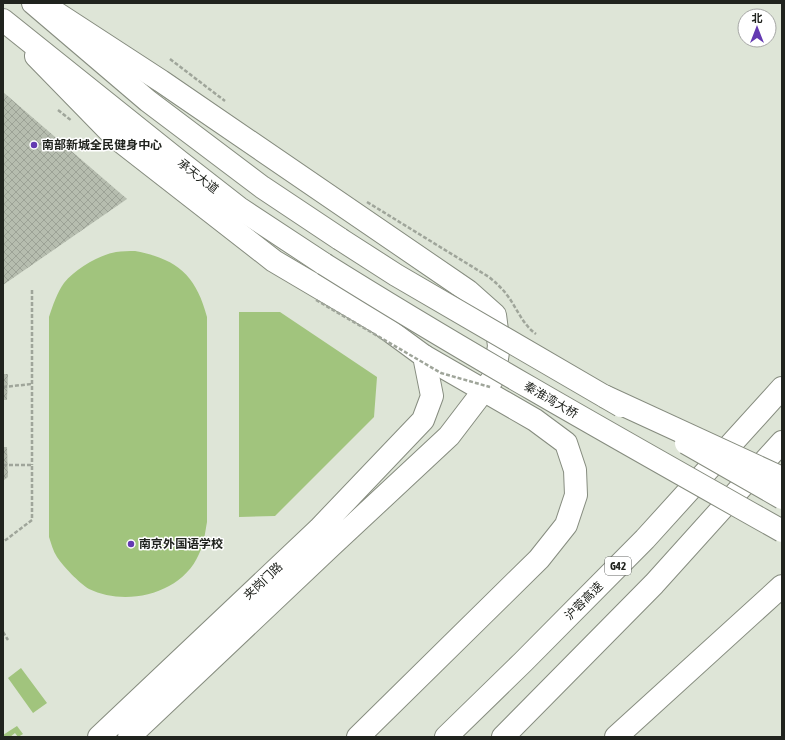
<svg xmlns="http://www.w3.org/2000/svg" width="785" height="740" viewBox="0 0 785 740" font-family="'Asap Condensed','Noto Sans SC',sans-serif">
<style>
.green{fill:#a1c47d}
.building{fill:url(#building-cross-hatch)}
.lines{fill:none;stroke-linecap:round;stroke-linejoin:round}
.minor-casing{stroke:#868c7f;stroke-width:24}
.major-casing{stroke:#868c7f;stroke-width:24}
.highway-casing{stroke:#868c7f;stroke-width:24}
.path{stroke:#9fa59a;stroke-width:2.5;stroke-dasharray:4 2;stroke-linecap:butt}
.minor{stroke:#fff;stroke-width:22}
.major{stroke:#fff;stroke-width:22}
.highway{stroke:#fff;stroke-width:22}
.major-bridge-casing{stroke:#868c7f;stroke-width:24;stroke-linecap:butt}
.highway-bridge-casing{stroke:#868c7f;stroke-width:24;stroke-linecap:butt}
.path-bridge{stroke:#9fa59a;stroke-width:2.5;stroke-dasharray:4 2;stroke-linecap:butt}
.major-bridge{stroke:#fff;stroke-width:22}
.highway-bridge{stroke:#fff;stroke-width:22}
.poi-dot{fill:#643ab2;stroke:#fff;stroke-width:1.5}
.labels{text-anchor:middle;stroke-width:3;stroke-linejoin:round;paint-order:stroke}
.shield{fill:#fff;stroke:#636562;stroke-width:1}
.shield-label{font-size:11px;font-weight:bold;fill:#20231e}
.poi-label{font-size:12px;font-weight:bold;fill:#20231e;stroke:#fff;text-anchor:start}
.street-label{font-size:12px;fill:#20231e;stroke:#fff}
</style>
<defs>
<pattern id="building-cross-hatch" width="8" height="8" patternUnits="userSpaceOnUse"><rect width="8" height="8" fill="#b6bdaf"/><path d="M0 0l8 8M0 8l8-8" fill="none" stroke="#9ca296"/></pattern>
</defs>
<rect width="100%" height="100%" fill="#dee5d7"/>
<path class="green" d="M135 251C177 259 196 275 207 317V522C205 533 204 544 199 554 182 594 126 607 89 589 79 583 63 566 57 557 53 551 51 543 49 537V317C53 305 57 293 64 283 75 269 99 255 116 252 122 251 129 251 135 251Z
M239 312H280L377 377 374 417 275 516 239 517Z
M21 668 47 703 33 713 8 678Z
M17 726 23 734 18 737 15 733 10 737H3V735Z"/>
<path class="building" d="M3 92 127 199 3 285Z
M3 374H8L7 400H3Z
M3 447H7L8 477 3 481Z"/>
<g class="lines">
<defs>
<path id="minor" d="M55 12 161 81 468 291 495 315 499 346 494 377 449 436 331 546 129 737
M36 56 115 137 274 261 379 323 424 356 432 396 423 420 319 529 99 737"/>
<path id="major" d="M33 3 148 101 262 187 340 239
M3 20 179 161 239 208 324 264"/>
<path id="highway" d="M358 737 539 559 566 525 576 495 575 470 566 443 535 420 424 356
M446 737 523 662 645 539 782 388
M503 737 654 584 782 442
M616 737 782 586"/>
</defs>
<use href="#minor" class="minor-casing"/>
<use href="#major" class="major-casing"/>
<use href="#highway" class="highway-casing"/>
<path class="path" d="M170 59 225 101
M58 110 72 121
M32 290V465
M3 387 32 384
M3 465H32V520L3 542
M3 632 8 640"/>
<use href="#minor" class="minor"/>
<use href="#major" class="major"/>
<use href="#highway" class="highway"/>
<defs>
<path id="major-bridge" d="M340 239 396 275 621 406
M324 264C474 358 628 444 782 531
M686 443 782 498"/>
<path id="highway-bridge" d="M604 396 782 478"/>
</defs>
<use href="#major-bridge" class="major-bridge-casing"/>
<use href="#highway-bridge" class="highway-bridge-casing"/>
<path class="path-bridge" d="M367 202 489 277C496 283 502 288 507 295 517 308 522 324 536 334
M316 300 441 373 490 387"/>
<use href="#major-bridge" class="major-bridge"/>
<use href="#highway-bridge" class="highway-bridge"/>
</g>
<g class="poi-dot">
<circle cx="34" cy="145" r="4"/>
<circle cx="131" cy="544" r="4"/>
</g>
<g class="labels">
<rect class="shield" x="605" y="557" width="26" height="18" rx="3"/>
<g class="shield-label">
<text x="618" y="570">G42</text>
</g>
<g class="poi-label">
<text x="42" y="149">南部新城全民健身中心</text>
<text x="139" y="548">南京外国语学校</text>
</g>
<g class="street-label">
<text transform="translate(198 176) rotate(38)" y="4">承天大道</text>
<text transform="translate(551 400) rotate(30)" y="4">秦淮湾大桥</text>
<text transform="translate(263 581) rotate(-43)" y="4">夹岗门路</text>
<text transform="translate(584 601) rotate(-45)" y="4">沪蓉高速</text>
</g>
</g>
<rect width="785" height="740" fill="none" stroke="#20231e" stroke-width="8"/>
<g transform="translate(757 28)"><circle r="19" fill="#ffffff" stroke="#a6a7a5"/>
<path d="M0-3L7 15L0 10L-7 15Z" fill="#643ab2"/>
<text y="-6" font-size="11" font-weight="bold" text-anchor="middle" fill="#20231e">北</text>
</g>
</svg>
